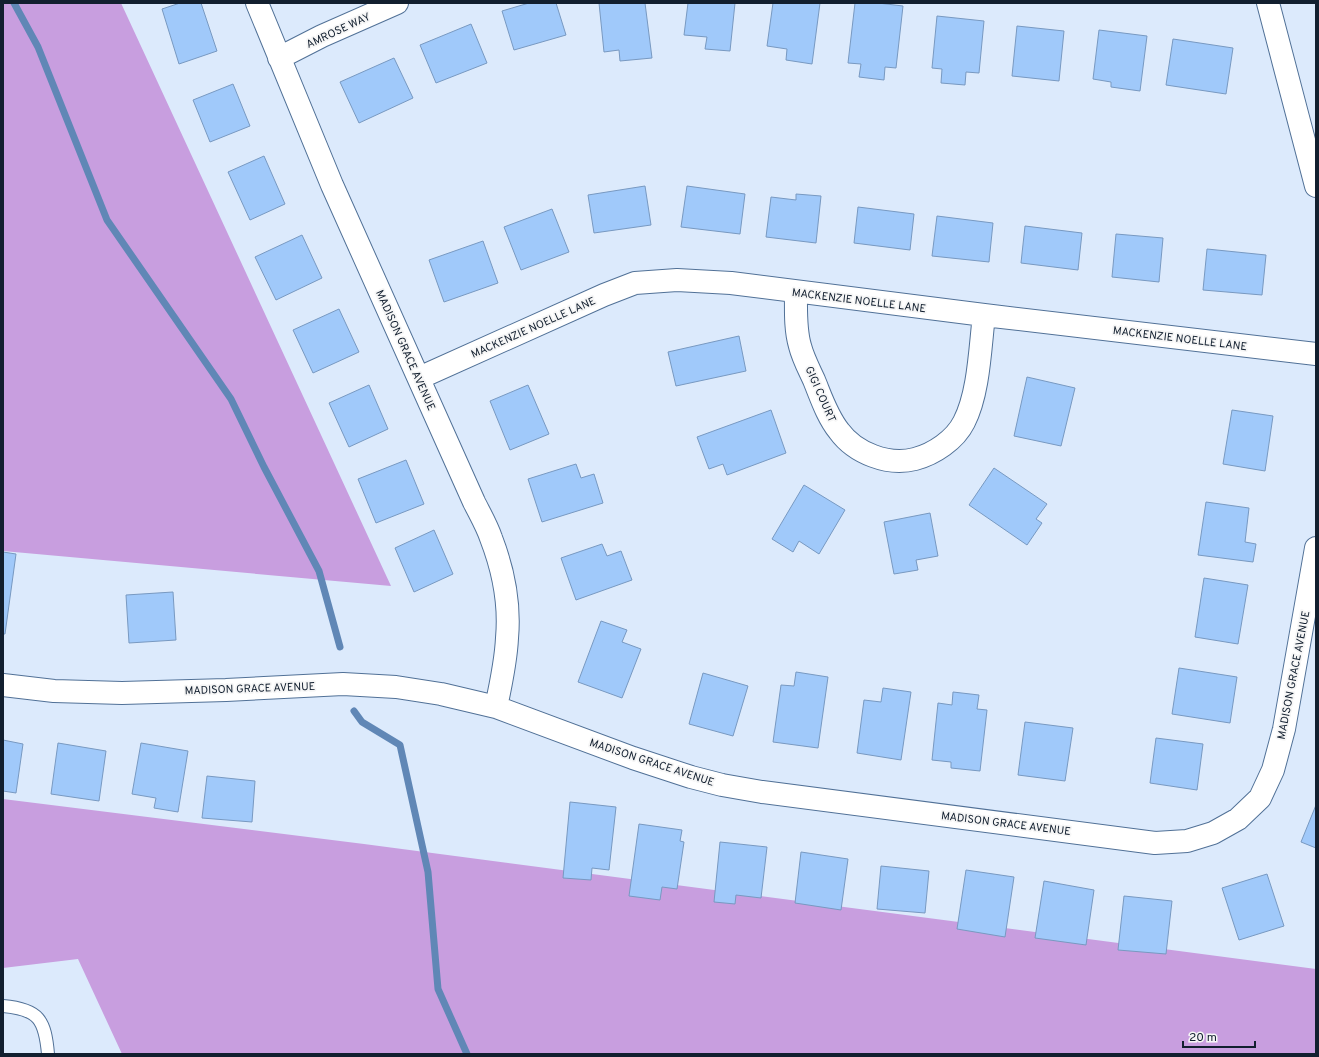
<svg xmlns="http://www.w3.org/2000/svg" width="1319" height="1057" viewBox="0 0 1319 1057" font-family="Overpass,sans-serif">
<style>
.forest{fill:#c89edf}
.lines{fill:none;stroke-linecap:round;stroke-linejoin:round}
.stream{stroke:#6087b6;stroke-width:7}
.building{fill:#a0c9fa;stroke:#7899c1}
.service-casing{stroke:#517197;stroke-width:14}
.minor-casing{stroke:#517197;stroke-width:24}
.service{stroke:#fff;stroke-width:12}
.minor{stroke:#fff;stroke-width:22}
.labels{text-anchor:middle;stroke-width:3.5;stroke-linejoin:round;paint-order:stroke}
.street-label{font-size:11px;fill:#121f2f;stroke:#f6f6f6}
</style>
<rect width="100%" height="100%" fill="#dceafc"/>
<path class="forest" d="M3 3H121L391 586 3 551Z
M3 799 364 844 1316 969V1054H122L78 959 3 968Z"/>
<g class="lines">
<path class="stream" d="M14 3 38 47 107 220 231 399 264 467 319 571 340 647
M354 711 362 722 400 745 428 872 438 989 467 1054"/>
</g>
<path class="building" d="M180 3H201L217 51 179 64 162 9Z
M529 3H556L566 35 514 50 502 11Z
M599 3H645L652 58 620 61 619 50 604 52Z
M688 3H735L730 51 705 49 707 37 684 35Z
M773 3H820L812 64 786 60 787 49 767 46Z
M855 3H878L903 6 896 68 885 67 884 80 859 77 861 64 848 63Z
M937 16 984 21 979 73 966 72 965 85 941 83 942 69 932 68Z
M471 24 487 63 436 83 420 45Z
M1017 26 1064 31 1059 81 1012 76Z
M1099 30 1147 36 1140 91 1111 87V82L1093 79Z
M1173 39 1233 48 1226 94 1166 85Z
M394 58 413 98 359 123 340 82Z
M233 84 250 126 210 142 193 100Z
M264 156 285 204 250 220 228 172Z
M645 186 651 225 594 233 588 195Z
M687 186 745 194 740 234 681 227Z
M796 194 821 196 816 243 766 237 771 197 796 200Z
M858 207 914 214 910 250 854 243Z
M552 209 569 252 521 270 504 227Z
M937 216 993 223 989 262 932 256Z
M1025 226 1082 233 1078 270 1021 263Z
M1116 234 1163 238 1159 282 1112 277Z
M302 235 322 278 276 300 255 257Z
M483 241 498 283 444 302 429 260Z
M1207 249 1266 255 1262 295 1203 290Z
M339 309 359 352 313 373 293 330Z
M739 336 746 371 676 386 668 352Z
M1027 377 1075 388 1061 446 1014 436Z
M369 385 388 429 349 447 329 403Z
M528 385 549 434 510 450 490 401Z
M771 410 786 453 727 475 723 464 709 469 697 437Z
M1232 410 1273 416 1265 471 1223 464Z
M406 460 424 504 376 523 358 479Z
M576 464 581 478 594 474 603 503 542 522 528 479Z
M994 468 1047 504 1036 519 1042 523 1027 545 969 505Z
M804 485 845 510 819 554 799 541 793 552 772 539Z
M1206 502 1249 508 1245 542 1256 544 1253 562 1198 555Z
M930 513 938 556 916 560 918 570 894 574 884 522Z
M434 530 453 574 414 592 395 548Z
M602 544 607 556 621 551 632 580 576 600 561 558Z
M3 552 16 554 5 634H3Z
M1204 578 1248 585 1238 644 1195 637Z
M173 592 176 640 129 643 126 595Z
M601 621 627 630 622 642 641 649 622 698 578 682Z
M1179 668 1237 677 1230 723 1172 714Z
M796 672 828 677 818 748 773 742 781 685 794 686Z
M703 673 748 686 733 736 689 724Z
M883 688 911 692 901 760 857 753 864 700 881 702Z
M953 692 979 695 977 709 987 710 980 771 951 768V762L932 760 938 703 952 705Z
M1025 722 1073 728 1065 781 1018 775Z
M1156 738 1203 744 1197 790 1150 783Z
M3 740 23 744 16 793 3 791Z
M58 743 106 751 99 801 51 794Z
M141 743 188 751 178 812 154 808 156 798 132 794Z
M207 776 255 781 252 822 202 818Z
M570 802 616 807 609 870 592 868 591 880 563 878Z
M1316 805V848L1301 842Z
M639 824 682 830 680 841 684 842 677 889 662 887 660 900 629 896Z
M720 842 767 847 761 898 736 895 735 904 714 902Z
M801 852 848 859 841 910 795 903Z
M881 866 929 871 925 913 877 909Z
M966 870 1014 877 1005 937 957 929Z
M1267 874 1284 926 1239 940 1222 888Z
M1044 881 1094 890 1086 945 1035 938Z
M1124 896 1172 901 1166 954 1118 950Z"/>
<g class="lines">
<defs>
<path id="service" d="M3 1006C39 1009 45 1020 48 1054"/>
<path id="minor" d="M257 3 332 185 474 502C480 514 487 526 491 538 503 569 510 605 507 638 506 661 501 684 496 707L633 758 691 777 722 785 762 792 1155 843 1187 841 1213 833 1238 819 1260 798 1273 770 1284 729 1316 548
M1268 3 1316 186
M279 58 322 36 397 3
M796 292C796 310 795 329 800 346 803 358 809 369 814 380 821 397 827 416 839 431 855 453 888 466 915 459 934 454 955 440 964 422 979 393 980 348 984 315
M419 378 604 295 635 283 677 280 731 283 984 315 1316 354
M3 685 54 691 122 693 226 690 343 684 396 687 441 694 496 707"/>
</defs>
<use href="#service" class="service-casing"/>
<use href="#minor" class="minor-casing"/>
<use href="#service" class="service"/>
<use href="#minor" class="minor"/>
</g>
<g class="labels">
<g class="street-label">
<text transform="translate(338 30) rotate(-25)" y="4">AMROSE WAY</text>
<text transform="translate(859 300) rotate(7)" y="4">MACKENZIE NOELLE LANE</text>
<text transform="translate(533 327) rotate(-24)" y="4">MACKENZIE NOELLE LANE</text>
<text transform="translate(1180 338) rotate(7)" y="4">MACKENZIE NOELLE LANE</text>
<text transform="translate(406 350) rotate(66)" y="4">MADISON GRACE AVENUE</text>
<text transform="translate(821 394) rotate(66)" y="4">GIGI COURT</text>
<text transform="translate(1293 675) rotate(-79)" y="4">MADISON GRACE AVENUE</text>
<text transform="translate(250 688) rotate(-2)" y="4">MADISON GRACE AVENUE</text>
<text transform="translate(652 762) rotate(18)" y="4">MADISON GRACE AVENUE</text>
<text transform="translate(1006 823) rotate(7)" y="4">MADISON GRACE AVENUE</text>
</g>
</g>
<rect width="1319" height="1057" fill="none" stroke="#121f2f" stroke-width="8"/>
<path d="M1183 1041v6h72v-6" fill="none" stroke="#121f2f" stroke-width="2"/>
<text x="1189" y="1041" font-size="12" fill="#121f2f" stroke="#f6f6f6" stroke-width="3" paint-order="stroke">20 m</text>
</svg>
